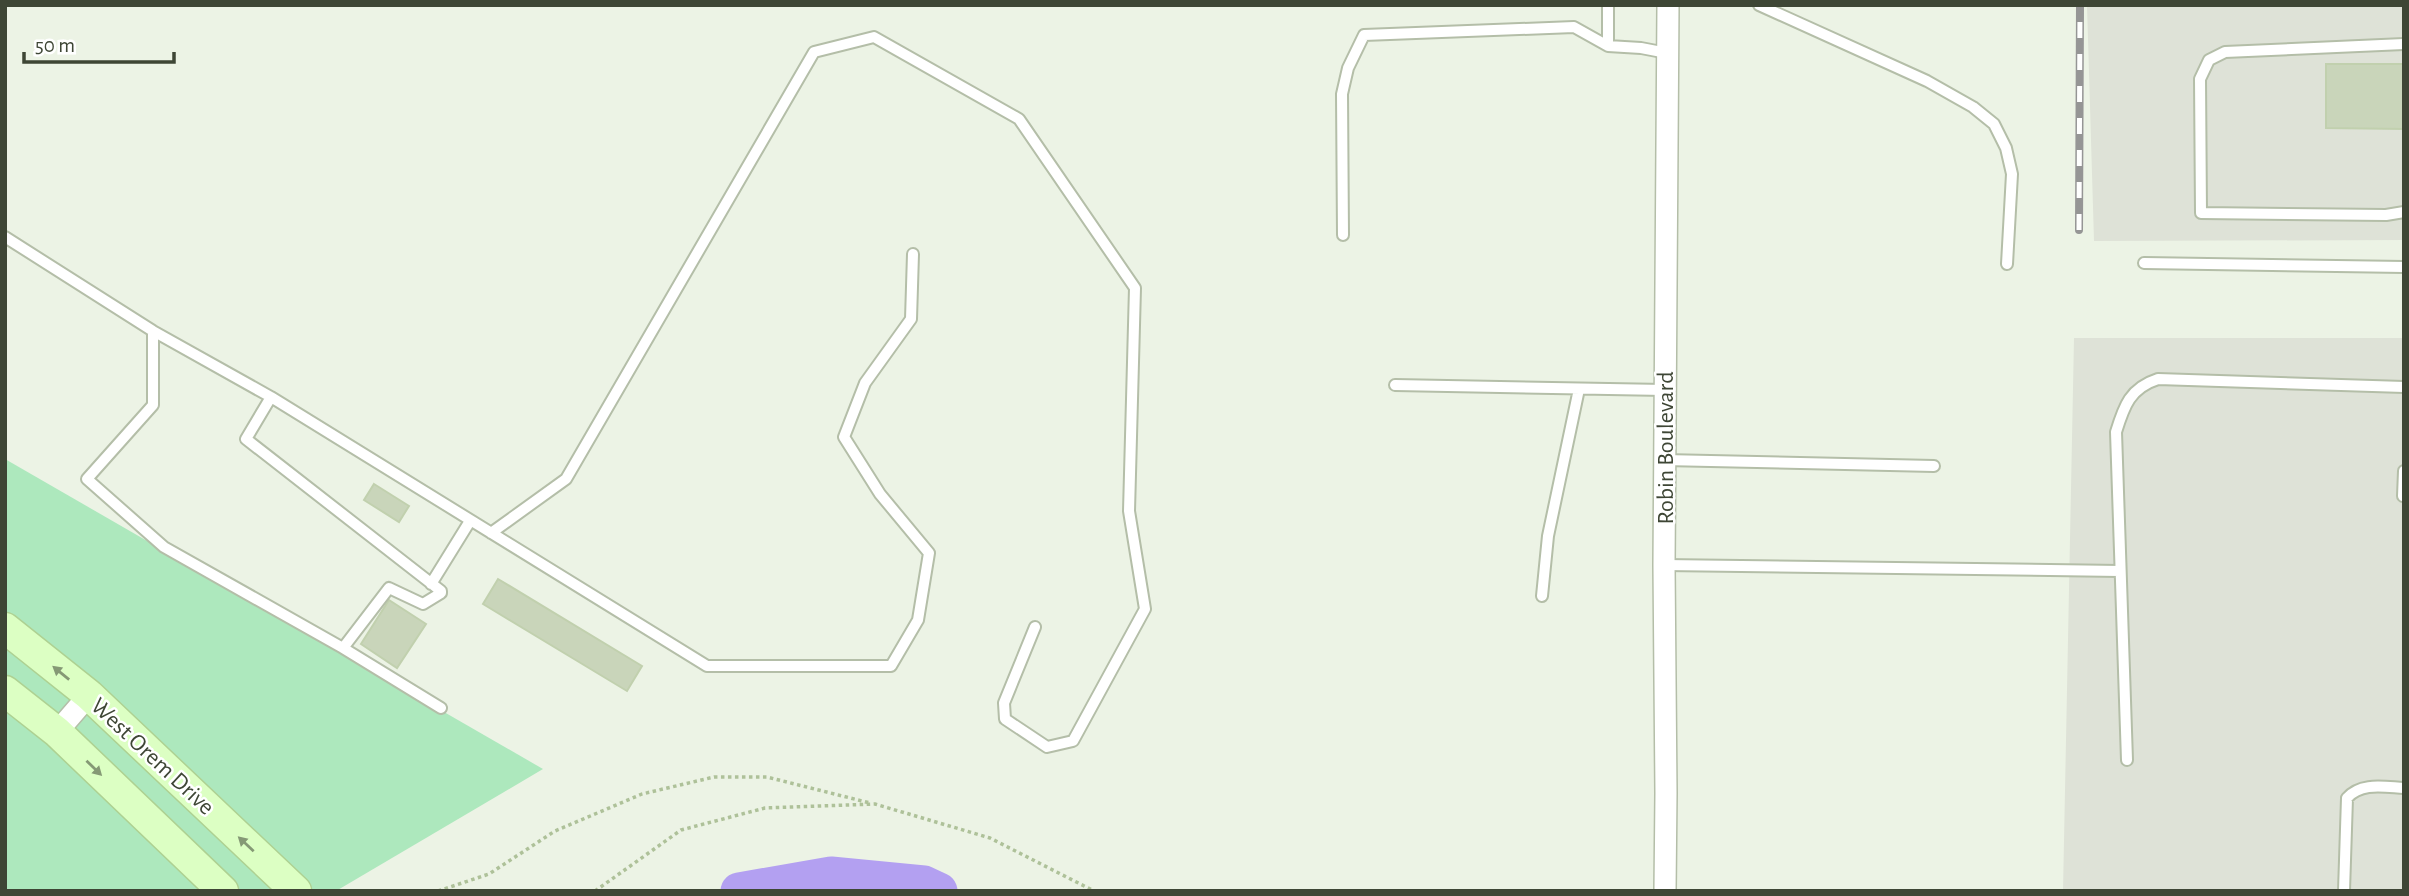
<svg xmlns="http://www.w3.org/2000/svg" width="2409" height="896" viewBox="0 0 2409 896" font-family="'Alegreya Sans',sans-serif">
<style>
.industrial{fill:#dee2d7}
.green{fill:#ade8bd}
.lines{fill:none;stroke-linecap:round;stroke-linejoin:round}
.river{stroke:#b3a0f1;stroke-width:37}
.building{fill:#c9d5ba;stroke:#c1d0ae;stroke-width:2}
.service-casing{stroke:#b4bea8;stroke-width:14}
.minor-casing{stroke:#b4bea8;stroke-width:24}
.secondary-casing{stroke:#aed192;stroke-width:33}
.path{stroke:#aec199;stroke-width:3.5;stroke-dasharray:3.5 3.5;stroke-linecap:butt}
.service{stroke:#fff;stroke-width:10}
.minor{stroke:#fff;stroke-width:21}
.secondary{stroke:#dcffc3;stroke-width:30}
.rail-casing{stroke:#959595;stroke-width:8}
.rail{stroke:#fff;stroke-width:5;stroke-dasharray:16;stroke-linecap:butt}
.oneway{fill:#859975}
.labels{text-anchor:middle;stroke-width:5;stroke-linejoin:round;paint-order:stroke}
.street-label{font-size:24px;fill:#3e4635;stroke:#fff}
</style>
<rect width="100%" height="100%" fill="#ecf3e5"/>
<path class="industrial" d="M2087 5H2404V240L2094 241Z
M2074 338H2404V891H2063Z"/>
<path class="green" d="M5 459 543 769 336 891H5Z"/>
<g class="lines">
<path class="river" d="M739 891 831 875 924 884 939 891"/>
</g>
<path class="building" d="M2326 64H2404V129L2326 128Z
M374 484 409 506 399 522 364 500Z
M498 579 642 666 627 691 483 604Z
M389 600 426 624 397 668 361 644Z"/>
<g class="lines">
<defs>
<path id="service" d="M1608 5V46L1641 48 1667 53
M1759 5 1927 81 1973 107 1994 124 2006 148 2012 174 2007 264
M2404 44 2225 52 2209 60 2200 79 2201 213 2386 215 2404 212
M1343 235 1342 94 1348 68 1364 35 1574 27 1608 46
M5 237 153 331 271 397 707 666H891L918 620 929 553 880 494 844 437 865 383 911 319 913 254
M2144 263 2404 267
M153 331V405L87 479 164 547 343 648 441 708
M1395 385 1665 390
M271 397 246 439 441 591V593L423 604 389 588 343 648
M1664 460 1934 466
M2403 496 2404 471
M491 533 566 479 814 52 874 37 1019 119 1135 288 1129 511 1145 609 1073 741 1047 747 1005 719 1004 703 1035 627
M1664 565 2120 571
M431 584 470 521
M1542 596 1548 536 1579 389
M2127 760 2116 432C2124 406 2130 388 2158 379L2404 387
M2344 891 2347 798C2361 782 2384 787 2404 788"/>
<path id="minor" d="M57 732 89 695
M1665 891 1666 793 1664 565 1668 5"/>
<path id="secondary" d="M5 628 89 695 296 891
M5 691 57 732 223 891"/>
</defs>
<use href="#service" class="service-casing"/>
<use href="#minor" class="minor-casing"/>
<use href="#secondary" class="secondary-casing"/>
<path class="path" d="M438 891 489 874 555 831 642 794 714 777H767L870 803
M595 891 681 830 765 808 875 804 990 838 1094 891"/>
<use href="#service" class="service"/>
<use href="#minor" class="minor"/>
<use href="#secondary" class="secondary"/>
<defs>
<path id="rail" d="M2079 230 2080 5"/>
</defs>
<use href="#rail" class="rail-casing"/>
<use href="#rail" class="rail"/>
</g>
<defs><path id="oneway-solid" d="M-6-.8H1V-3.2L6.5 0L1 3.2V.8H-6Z" transform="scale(1.75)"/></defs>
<g class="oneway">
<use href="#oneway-solid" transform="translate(61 673) rotate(-141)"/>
<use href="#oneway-solid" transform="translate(94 768) rotate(44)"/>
<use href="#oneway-solid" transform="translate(246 844) rotate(-137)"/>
</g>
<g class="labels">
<g class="street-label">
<text transform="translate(1665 448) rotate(-90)" y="8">Robin Boulevard</text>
<text transform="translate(153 756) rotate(43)" y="8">West Orem Drive</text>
</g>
</g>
<rect width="2409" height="896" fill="none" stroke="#3e4635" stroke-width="14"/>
<path d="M24 52v10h150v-10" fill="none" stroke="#3e4635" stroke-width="3.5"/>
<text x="35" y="52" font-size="21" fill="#3e4635" stroke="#ffffff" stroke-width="5" paint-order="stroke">50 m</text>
</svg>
